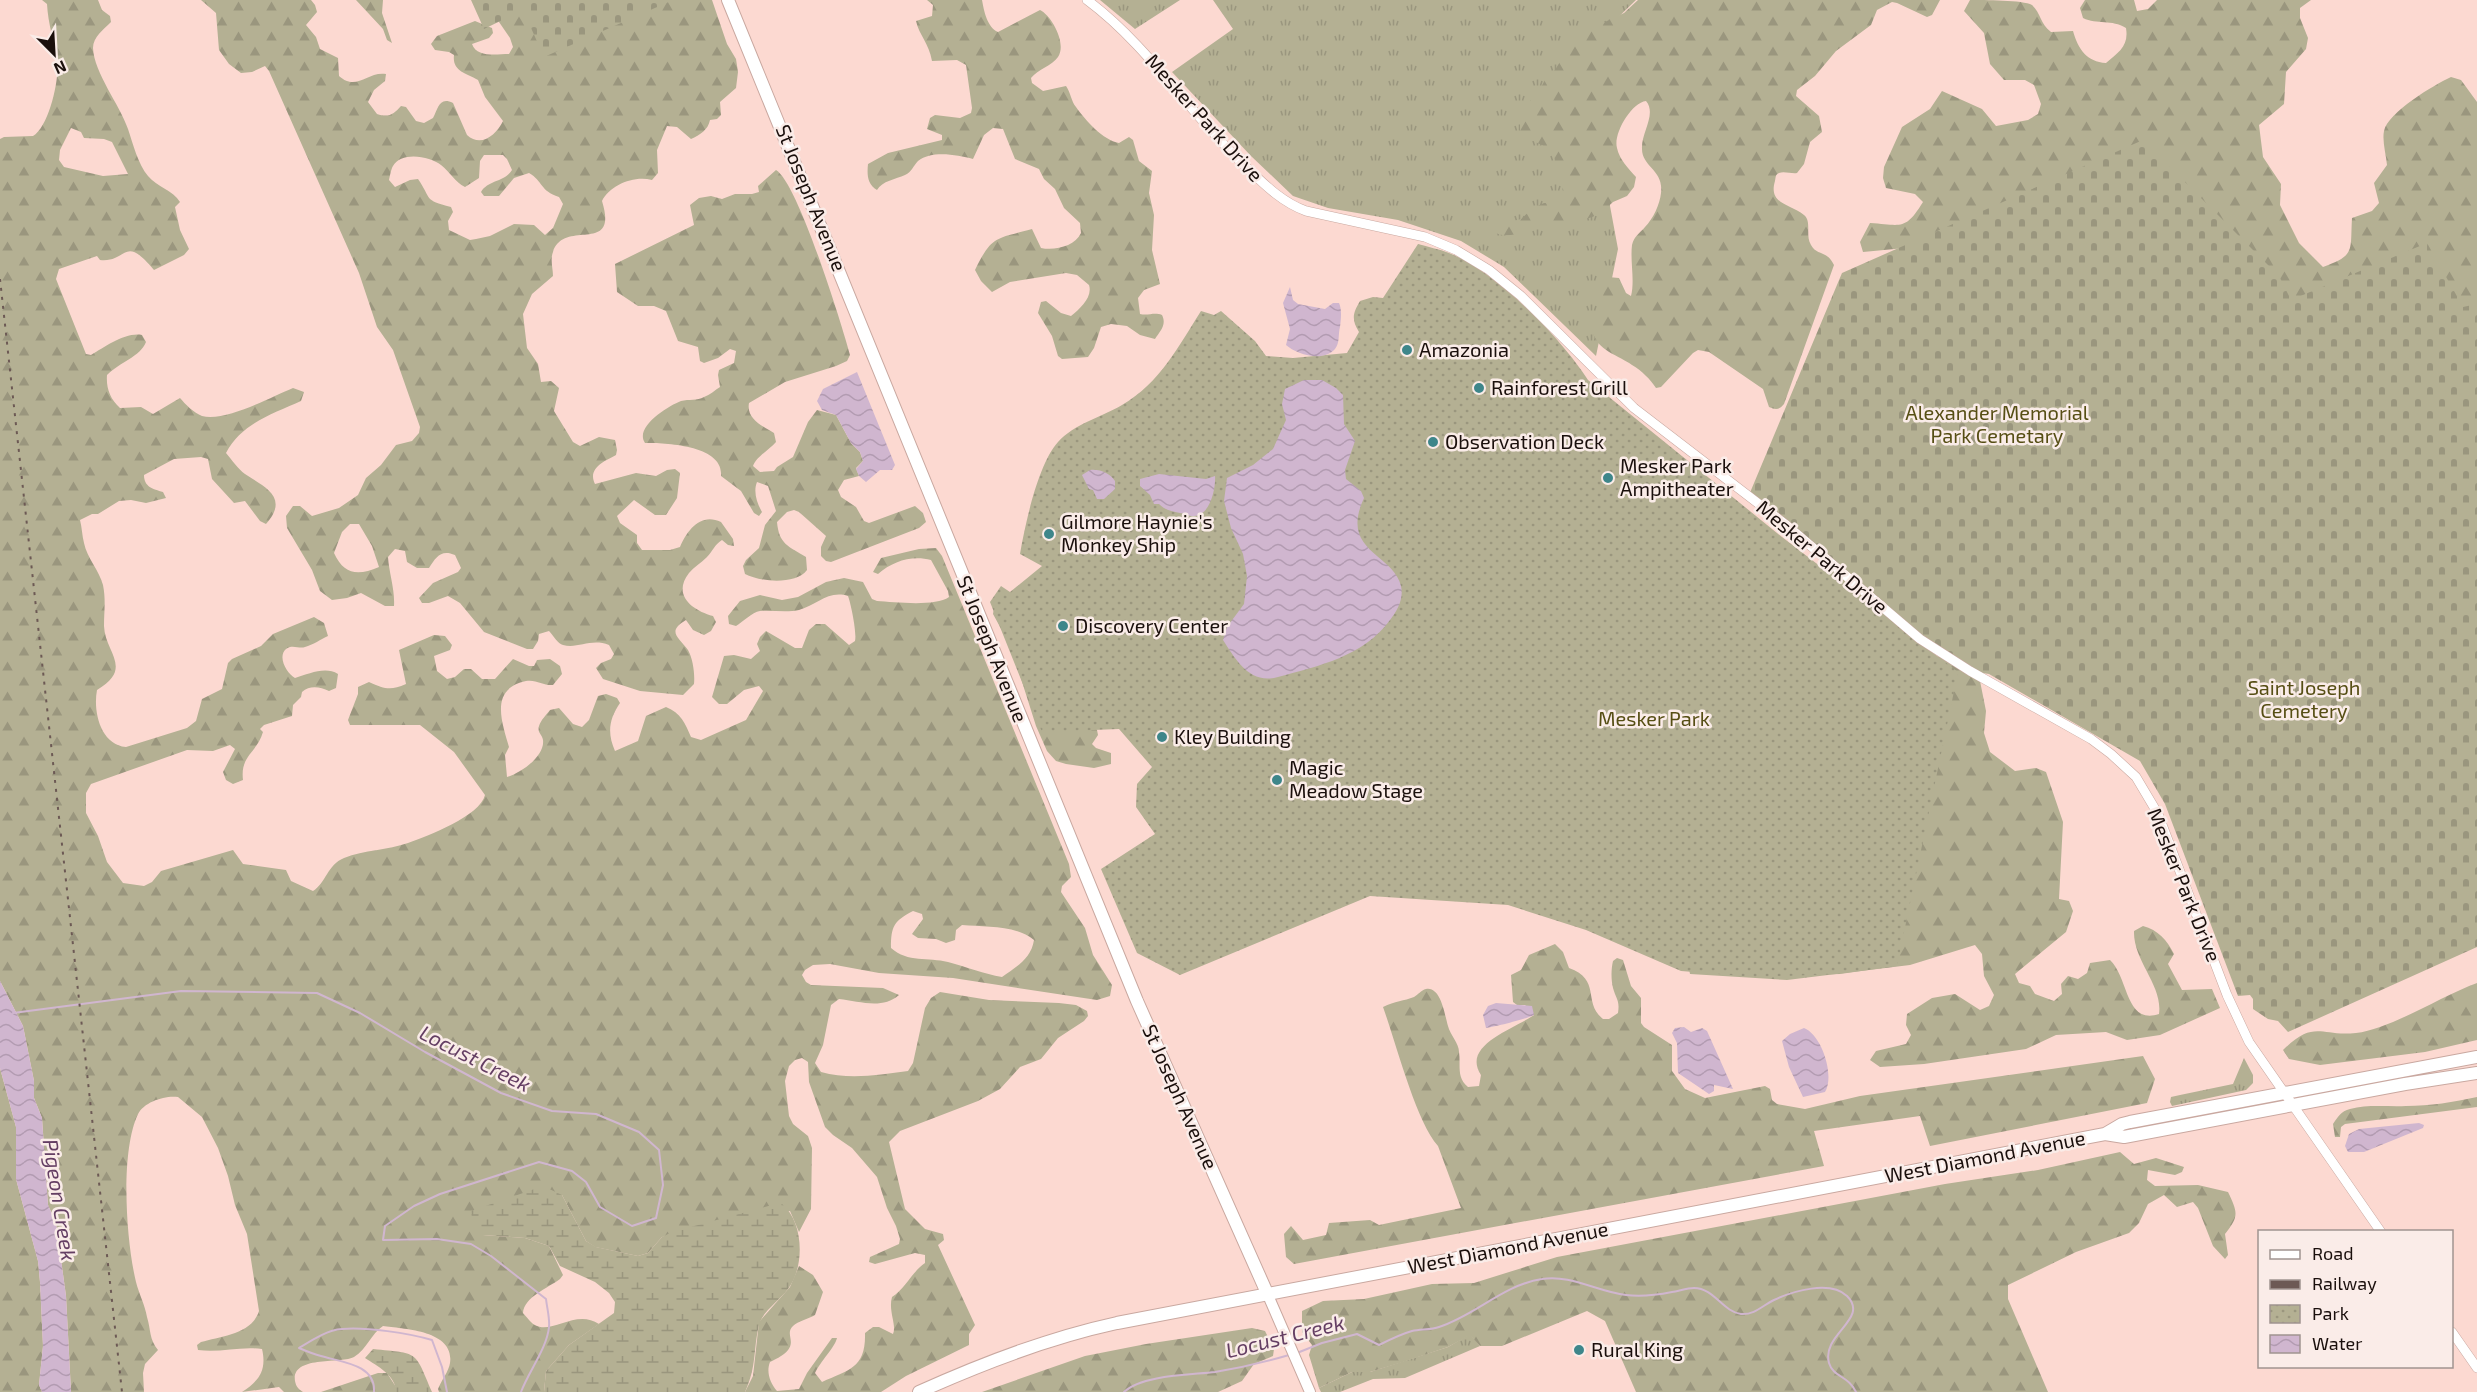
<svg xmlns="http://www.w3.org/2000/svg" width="2477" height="1392" viewBox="0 0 2477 1392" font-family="'Exo 2',sans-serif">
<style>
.grass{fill:url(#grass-tufts)}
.forest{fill:url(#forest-firs);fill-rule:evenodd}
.wetland{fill:url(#wetland-marsh)}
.cemetery{fill:url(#cemetery-stones)}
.park{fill:url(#park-dots)}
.water{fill:url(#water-waves)}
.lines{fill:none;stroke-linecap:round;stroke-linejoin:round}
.stream{stroke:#d0b6cf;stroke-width:2}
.tertiary-casing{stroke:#c9a8a0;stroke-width:10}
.secondary-casing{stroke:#c9a8a0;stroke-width:12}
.primary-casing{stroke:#c9a8a0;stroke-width:14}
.tertiary{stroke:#fff;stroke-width:9}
.secondary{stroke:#fff;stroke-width:10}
.primary{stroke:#fff;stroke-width:12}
.rail{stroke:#6c5954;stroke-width:2;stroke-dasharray:3 6;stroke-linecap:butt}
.poi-dot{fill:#3e868a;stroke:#faece8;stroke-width:2}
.labels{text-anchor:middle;stroke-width:5;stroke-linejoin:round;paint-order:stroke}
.street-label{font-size:20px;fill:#1a0f0c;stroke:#faece8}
.poi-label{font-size:20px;fill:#1a0f0c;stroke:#faece8;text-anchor:start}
.park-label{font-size:20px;fill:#564e14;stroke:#faece8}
.water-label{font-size:21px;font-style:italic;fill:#643e63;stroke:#faece8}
</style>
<defs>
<pattern id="grass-tufts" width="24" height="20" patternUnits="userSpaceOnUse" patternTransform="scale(1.5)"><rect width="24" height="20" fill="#b4b093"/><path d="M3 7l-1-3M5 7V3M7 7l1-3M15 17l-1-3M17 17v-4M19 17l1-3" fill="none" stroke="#9a967e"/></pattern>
<pattern id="forest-firs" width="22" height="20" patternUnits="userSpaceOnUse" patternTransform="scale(1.5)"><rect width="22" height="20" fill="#b4b093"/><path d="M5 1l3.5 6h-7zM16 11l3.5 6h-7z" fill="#9a967e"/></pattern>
<pattern id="wetland-marsh" width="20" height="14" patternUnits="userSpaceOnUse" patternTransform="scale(1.5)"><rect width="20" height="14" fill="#b4b093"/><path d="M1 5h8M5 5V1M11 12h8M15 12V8" fill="none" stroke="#9a967e"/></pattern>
<pattern id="cemetery-stones" width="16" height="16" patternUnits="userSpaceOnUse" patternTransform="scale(1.5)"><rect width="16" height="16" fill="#b4b093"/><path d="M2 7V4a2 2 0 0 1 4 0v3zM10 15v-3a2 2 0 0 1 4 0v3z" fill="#9a967e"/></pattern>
<pattern id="park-dots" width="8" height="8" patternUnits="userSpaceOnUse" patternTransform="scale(1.5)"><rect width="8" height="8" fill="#b4b093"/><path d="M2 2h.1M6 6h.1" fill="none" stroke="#9a967e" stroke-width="1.8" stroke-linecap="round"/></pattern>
<pattern id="water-waves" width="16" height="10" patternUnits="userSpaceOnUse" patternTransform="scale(1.5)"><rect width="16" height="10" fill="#d0b6cf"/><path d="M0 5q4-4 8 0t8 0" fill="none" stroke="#b29bb1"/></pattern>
</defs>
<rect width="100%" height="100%" fill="#fcd9d1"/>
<path class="grass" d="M1100 0H1180L1135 29Z
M1213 0H1636L1565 69 1605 179 1618 249 1596 356 1504 267 1461 241 1398 220 1328 208 1293 196 1251 156 1172 72 1233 29Z
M2244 1058 2253 1075V1083L2246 1090 2172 1106 2170 1102 2171 1097 2180 1095 2233 1084Z
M1470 1334 1480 1346 1405 1378 1373 1379 1340 1392H1321L1319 1388 1352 1372H1370L1448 1347Z"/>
<path class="forest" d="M42 0H98L102 10 110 16 111 22C104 29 93 37 93 48 94 73 120 105 128 129 133 144 138 164 148 176 157 187 173 190 180 202L175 207 180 230 189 249 184 255 154 270C123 233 128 263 100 260L97 256 59 269 56 279 86 354 91 355C105 347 125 332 142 335L146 342C140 357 120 362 107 375 106 388 110 399 120 408L141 407 153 414 180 398C185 404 194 413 202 416 226 422 271 397 293 388L304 392 301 401C272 414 241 424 226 453 232 460 238 469 245 474 264 487 290 497 266 524L260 521 245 501 234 503 212 479 208 459 201 457 174 459 144 475C144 487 153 489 163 492L166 498 146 503 131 500 119 501 98 514H92L80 520C82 528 82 535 84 543 87 558 99 570 103 585 106 600 104 612 104 626 105 653 134 668 97 690 93 711 100 744 126 747L187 728 196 721 202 699 222 689 228 663 232 659 261 646 273 634 314 617 324 623 328 636C321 639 313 645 305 647 299 649 292 644 286 649 277 657 287 674 295 678 309 674 325 666 338 674L336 688 329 691C320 687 310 685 302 692L301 697 293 705 292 716 264 725 260 729 263 732C257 753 240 755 243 780L233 784 226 780 223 772 235 749 230 745 213 751 187 750 91 784 86 793V813L98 836 107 862 123 883 144 886 152 882 161 871 233 850 243 864 286 870 291 881 313 891C326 883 327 865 344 858 364 850 388 850 408 843 428 836 480 816 485 795L454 752 420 725H350L348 720 358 694V687L369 682C385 689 390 691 406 684L399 650 434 635 445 636 452 645 450 650 434 656 437 671 447 679 455 677 464 669H471L482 679H495L513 659 529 666H534L537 660 550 659 560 666 562 674 553 685C544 686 536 679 526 681 489 689 502 722 509 747L505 755 507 777C521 773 545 756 543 740 542 734 537 733 539 726 541 720 546 715 550 710L559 708 573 724 582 727 589 720 598 696 606 694 617 698 620 703C609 719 607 733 615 751L638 741 646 716 666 707C681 713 685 723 691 737L701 740 746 720 763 691 759 686 744 690 727 704H719L712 697 724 656 734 655 751 659 760 651 757 644 760 637 766 631 795 648H802L809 630 816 624H825L849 645 855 641C857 633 851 604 848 596 828 590 817 605 799 610 786 613 773 610 760 611 752 612 743 622 736 626L729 624 728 616 740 601 760 595 782 600 798 597 826 582 844 578 863 582 872 599 877 601C894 602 935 607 949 597L948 591 931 560C912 555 893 561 878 574L873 572 881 558 919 549 936 548 942 556 1069 864 1071 877 1062 886 1061 892 1085 928 1093 955 1112 985 1110 996 1097 1000 953 978 879 973 830 964 813 965 805 970 802 975 806 982 811 985 883 988 899 995C882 1010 859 1001 839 999L831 1005 823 1045 815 1063 821 1072C849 1080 879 1075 908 1071L913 1063 925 1008 931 998 940 992 989 1000 1059 1003 1076 1005 1087 1011 1088 1016 1084 1021 1058 1038 1041 1059 1020 1067 1000 1089 978 1101 900 1131 889 1142 905 1209 925 1229 943 1234 944 1240 938 1245 975 1325 969 1334V1345L906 1376 881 1392H745L753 1376 759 1322 790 1287 799 1266 813 1275 823 1292 815 1315C808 1319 798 1321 793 1326 782 1336 806 1346 770 1362 766 1372 770 1383 777 1391L799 1389 807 1373 832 1338H837C835 1347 820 1362 815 1373L822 1382C849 1370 866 1368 865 1333L873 1327H879L893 1334C897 1325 888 1311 892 1297 906 1288 911 1273 925 1263V1255L915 1253 875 1264 869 1262 870 1257 899 1244 900 1239 896 1226 887 1208 877 1177 852 1148 833 1135 825 1127 809 1082 808 1062 802 1058 795 1060 789 1066 785 1081 789 1116 793 1124 808 1136 812 1148 811 1209 799 1232 790 1211 662 1237 648 1253 638 1256 595 1247 586 1241 562 1195 483 1235 525 1238 549 1246 563 1275 560 1279C548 1288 524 1297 523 1313 527 1317 531 1324 537 1326 553 1333 577 1309 599 1324L569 1345 546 1371 544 1392H439L438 1389C441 1381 449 1371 450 1363 455 1330 403 1329 383 1326 371 1334 367 1349 354 1357 342 1364 291 1355 295 1381 296 1386 298 1389 303 1392H284L279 1387 242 1392C259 1381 267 1370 262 1349 240 1346 220 1353 198 1350L197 1345 201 1342C221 1336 252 1334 259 1311L247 1234 235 1205 228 1176 218 1148 202 1117 178 1097C165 1095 144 1102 138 1114 120 1152 126 1241 136 1282 139 1294 145 1305 147 1317 151 1330 149 1339 158 1350L145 1364 143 1373 144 1392H71L66 1296 56 1223 48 1205 42 1118 34 1098V1081L23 1026 0 981V139L4 137 33 136C49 127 60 78 57 61 54 41 48 24 47 4ZM71 128 81 132 84 138 104 139 112 142 128 174 103 176 64 167 59 160 60 150ZM913 911 922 914 923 919 912 934 918 938 936 939 946 943 955 940 956 930 962 925C985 927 1016 925 1034 940 1031 959 1017 966 1002 977 984 974 967 967 948 962 928 957 908 963 891 948 891 926 894 921 913 911Z
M201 0H311L315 5 317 12 306 25 316 37 320 49 338 58 339 76C357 92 367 71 386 74L385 81 374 90 368 102 377 114C389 118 394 114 401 106L406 107 416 121 424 123 433 118C438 109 439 96 453 103L467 135C481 148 496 135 503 121L485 97 478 80C465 73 452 71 454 55L449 52 435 50 431 44 437 36 475 21 492 28 493 33 489 38 472 44C477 58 496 54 509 54L513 47 510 38 499 22 500 16 504 10 637 0H712L727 44 736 59 738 72 736 88 720 102 721 115 717 119 710 120C708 130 700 135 691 139L677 127 667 126 657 150 658 173 652 180C634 175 610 185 602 201 619 256 564 218 553 252 550 259 553 269 553 276L532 294 523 314 527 348 538 364 541 382 551 381 559 388 554 411 573 442 580 446 599 437 615 440 617 450 616 455C605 461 587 468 595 484L636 473 656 476 667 470 675 469 680 473 677 498 666 515H655L634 500 617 516 620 523 637 535V543L642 550H670L680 547C687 530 701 512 721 522L733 539 734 546 728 545 722 540C714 545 713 551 707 557 701 563 694 567 689 573 672 595 692 610 713 616L716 622 711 631 704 635 693 630 686 620C666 632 679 637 688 650 693 659 695 674 694 684L683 695 640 691 603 679 596 668 601 663 611 659 614 654 609 645C591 638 578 649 563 645 558 644 553 635 549 631L539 634 538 641 533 649H527L484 632 460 603 448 596 429 603H422L419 598 433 583 458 572 461 568 455 555C441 549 436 557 429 568H417L407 562 405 551 395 549 388 557C389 573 395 589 394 606H385L361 593 347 598 332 600 320 591 312 570 287 528 286 516 293 506H300L312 516 339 508 358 495 366 478 381 465 396 445 412 441 419 433 420 427 393 350 377 327 359 273 269 71 265 66 252 72 241 73 229 64 219 50 216 13ZM484 155H503L507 159 512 170C505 182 488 180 481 192L484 196H499L514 178 529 173C543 181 540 191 559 197L563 204 553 228 545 235 534 225 514 224 490 236 476 239 470 240 449 230 448 221 453 212 451 207C423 200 432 199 418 179L410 180 395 187 389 180C390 176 391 169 393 166 401 151 430 156 441 165 450 172 455 182 465 187L479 178 480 161ZM350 524H359L372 546 379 567C358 576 344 575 334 553L342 532Z
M356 0H383L382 13 392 43 387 40 383 29Z
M927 0H982C984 11 987 27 998 32L1040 10C1052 16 1067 44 1058 57 1052 66 1038 69 1031 78L1032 83 1043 91 1066 86C1071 93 1071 101 1076 107 1086 121 1103 140 1119 143L1129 137 1133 140 1139 161 1152 171 1149 193 1154 215 1152 250 1160 284 1144 290 1138 298 1140 314C1148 316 1154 312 1162 315 1167 325 1160 331 1155 339L1140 335 1127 326 1111 324 1101 327 1094 348 1088 357 1062 359 1058 356 1052 336 1038 313 1041 302 1046 301 1061 313 1071 316C1080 309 1093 297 1089 285L1077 275 1066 273 1010 282 992 292 981 281 975 270C992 235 996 239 1032 229L1041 248C1055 251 1075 246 1081 233L1080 223 1064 208 1055 189 1044 179 1039 169 1015 159 1003 129 993 128 984 135 973 159C957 155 932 150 918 161 913 166 912 172 905 175 896 179 882 181 877 190 867 184 867 174 868 164L888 153 942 140V135L927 129 930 118 935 115 960 118 971 113 972 108 966 65 957 60 932 61C929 43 919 35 916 21L932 16 933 5Z
M1638 0H1940L1932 15 1927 17 1897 3 1892 2 1877 10 1871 25 1836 51 1815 76 1797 90 1796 96 1819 116 1822 132 1810 142 1804 164 1797 173C1792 174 1784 171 1779 173 1775 175 1776 177 1775 181 1768 204 1790 204 1804 215 1812 221 1805 236 1811 245 1817 256 1827 250 1834 265L1784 404C1779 410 1776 410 1769 407L1763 389 1709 352 1698 350 1693 353 1661 387 1656 388C1650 379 1642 371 1632 365 1620 356 1596 350 1593 332 1592 324 1599 316 1601 309 1604 299 1602 286 1608 277L1619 278 1626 293 1631 296C1635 280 1630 262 1632 245 1634 236 1640 233 1645 227 1653 219 1660 204 1661 193 1664 170 1642 167 1642 149 1641 133 1657 114 1646 101 1631 103 1613 134 1617 148 1619 159 1629 169 1636 177L1634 187 1627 196 1613 202 1600 214 1562 228 1556 229 1544 218 1538 228C1525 231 1504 241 1493 231L1495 226 1521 219 1533 208 1544 203H1554L1563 197 1562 181 1552 150 1523 136 1520 131V115L1525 105 1537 95 1547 76 1555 70 1572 42 1590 29 1624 13Z
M1970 0C1984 0 2023 0 2032 5 2041 13 2040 24 2051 32L2073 31C2078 49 2087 62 2106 63 2119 52 2129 46 2126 28 2112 19 2097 25 2083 18L2080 8 2085 0H2134L2137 11 2148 9 2157 0H2311L2300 8V18L2308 38 2306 49 2286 72 2284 104 2259 125 2263 157 2281 184 2280 205 2299 243 2323 267C2356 255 2350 251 2352 218L2372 211 2379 203 2374 183 2387 165C2386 154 2382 141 2384 131 2388 112 2434 85 2451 77L2461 80 2477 102V328L1905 248 1863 252 1860 242 1870 223C1902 225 1905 231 1923 202L1915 194 1886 188 1883 178 1884 167 1902 127 1930 109 1942 91 1982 109 1996 126 2028 120 2038 114 2041 104 2034 85 2025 80H2004L1990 64 1984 33 1964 11Z
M776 170C798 183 842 325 850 355L847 361 836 366 785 382 749 403C746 419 763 426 774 433L776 442C769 450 756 457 753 466L760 472 774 471 777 467 793 457 808 422 817 410 836 415 851 443 860 452 863 461 856 468 859 476 844 480 838 490 841 497 856 507 864 521 869 523 915 506 923 513 926 522 919 528 831 562 826 561 821 556V547L826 536 799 512 794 510 787 512 777 522C779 544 788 546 806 557L807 570C796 585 760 582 745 574L743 566 746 560 759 548 765 525 776 511 768 486 757 482C753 492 757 503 762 512L759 516 754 513 741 491 721 476C724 445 665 443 645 443 634 427 668 406 681 401 689 399 697 401 704 397 710 395 715 390 720 387L718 375 719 370 734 363 736 351 730 349 718 358 704 363 700 361 698 347 678 341 666 311 654 306H638L617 292 615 264 694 225 690 205 699 198 711 196 722 199 735 194H752L759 192 758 186Z
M1829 566 1933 656 1949 658 1978 671 1986 711 1984 733 1990 752 2015 771 2036 768 2046 772 2063 822 2059 899 2069 901 2073 911 2066 932 2015 974 2019 983 2030 986 2035 994 2054 1001 2062 994 2061 984 2068 976 2078 979 2087 973 2090 963 2110 960C2129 978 2125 1025 2159 1014 2163 985 2133 961 2134 931L2143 926C2158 930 2167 940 2174 954L2168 964 2182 990 2212 989 2220 1008 2160 1035 2127 1040 2106 1032 2056 1035 2026 1049 1924 1064 1880 1067 1870 1060 1876 1051 1906 1044 1911 1035 1906 1025 1907 1014 1932 998 1955 994 1980 1010 1989 1006 1994 995 1984 976 1982 954 1975 945 1910 965 1787 980 1690 974 1687 960 1829 577Z
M994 608 1097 730 1098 735 1092 744 1096 748 1111 753V764L1094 768 1066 764 1056 761 1047 751 1036 726 1011 647 993 614Z
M1555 944 1563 952 1569 968C1602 980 1582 1002 1603 1019H1609L1618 1013C1620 1000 1616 999 1613 988 1611 980 1611 969 1613 961L1617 958 1623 960 1631 986 1641 998V1023L1644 1027 1672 1045V1071L1685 1089 1705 1098 1765 1086 1770 1089 1772 1100 1777 1104 1805 1109 1860 1096 2143 1056 2155 1079 2147 1103 1930 1146 1920 1116 1814 1131 1824 1166 1294 1264 1286 1257 1284 1234 1291 1226 1303 1240 1326 1235 1329 1223 1370 1220 1379 1225 1461 1208 1438 1146C1416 1122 1395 1040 1383 1007 1395 1001 1404 1001 1414 997 1418 995 1421 990 1426 989 1441 986 1445 1016 1448 1026 1450 1035 1459 1043 1459 1052 1461 1065 1456 1077 1468 1087L1479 1086 1481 1075C1461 1045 1514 1029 1534 1015L1525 1005H1517L1513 1002 1511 975 1521 970 1529 955Z
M2477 983V1040L2425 1052 2320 1065 2289 1059 2283 1050C2315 1019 2320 1037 2356 1033 2391 1029 2441 996 2477 983Z
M0 1068 16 1127V1179L38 1261 40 1282 43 1346 39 1385 42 1392H0Z
M2477 1097V1107L2345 1124 2341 1127 2340 1137H2335L2333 1124C2337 1118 2341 1111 2350 1109 2368 1104 2388 1107 2406 1106 2430 1106 2454 1102 2477 1097Z
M2120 1152 2134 1164 2156 1158 2184 1167 2182 1172 2175 1175 2148 1170 2147 1180 2155 1186 2198 1185 2228 1192C2238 1213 2239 1216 2225 1234L2228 1255 2225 1259 2213 1246 2198 1208 2193 1202 2177 1207 2164 1195 2148 1204 2139 1223 2129 1233 2076 1252 2008 1285V1299L2048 1392H1636L1605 1321 1587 1311 1502 1346H1480L1470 1335 1448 1347 1403 1362 1370 1372H1352L1319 1388 1309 1355 1312 1345 1302 1332V1311L1323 1301 1364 1299 1432 1284 1474 1283 1557 1257 1945 1184 2038 1170Z
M1252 1328 1265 1331 1274 1349 1273 1356 1254 1364 1242 1381 1218 1392H982L1085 1356 1146 1344Z
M378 1373H387L396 1387V1392H321Z"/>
<path class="wetland" d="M543 1186 562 1195 586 1241 596 1247 638 1256 648 1253 662 1237 672 1232 772 1205 782 1204C804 1222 805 1267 788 1289 780 1300 762 1312 759 1325 753 1350 757 1366 745 1392H544L546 1371 569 1345 614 1313 615 1302 609 1293 595 1282 560 1266 549 1246 525 1238 483 1235 473 1225 471 1211Z
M373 1349C419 1354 414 1349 432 1392H396C396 1375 377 1366 365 1358Z"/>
<path class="cemetery" d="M471 0H673L544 57 523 10 484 29Z
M2143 140 2279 276 2291 300 2427 243 2463 307 2477 304V947L2288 1032 2278 1021 2268 1019 2253 1009V999L2250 995 2238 996 2165 804 2140 761 1989 674 1970 671 1941 653 1749 495 1842 273Z"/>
<path class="park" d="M1418 244C1428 247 1439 249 1449 253 1496 271 1561 338 1588 380L1782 537 1958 672 1897 966 1840 974 1755 977 1681 971 1586 930 1508 905 1370 896 1180 975 1137 953 1101 869 1155 834 1136 807 1137 784 1152 767 1119 729 1042 732 990 602 1001 586 1010 592 1042 566 1020 554C1025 525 1038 464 1058 442 1074 424 1102 417 1122 405 1160 383 1178 347 1201 311L1214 315 1221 311 1255 341 1266 356 1293 358 1347 353 1359 332C1351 319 1353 313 1360 301L1373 297 1383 298Z"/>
<path class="water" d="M1290 287 1293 300 1298 304 1325 309 1333 303H1339C1342 309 1341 319 1340 327 1338 334 1340 343 1335 349 1323 363 1296 354 1286 345L1290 329 1283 303Z
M857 372 895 465 892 470H880L866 482 859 476 856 469 863 461 860 452 851 443 836 415 822 410 817 401 823 389Z
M1304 380H1322L1336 388 1343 395 1344 424 1355 441 1345 470 1346 479 1361 491 1364 498C1339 552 1393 553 1401 586 1404 599 1397 611 1390 620 1364 656 1319 666 1278 677 1250 685 1236 660 1223 640L1227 627 1244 604 1247 576 1243 554 1231 528 1224 501 1227 478 1253 465 1273 449 1286 420 1282 404 1285 389Z
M1090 470C1101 469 1109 473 1115 481V489L1104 499H1097L1093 490 1089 489 1082 475Z
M1159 474 1206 479 1215 476C1216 488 1210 516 1194 516 1190 517 1185 513 1180 513 1171 511 1165 510 1159 504H1154L1150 495 1140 486V479Z
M0 981 23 1026 34 1081V1098L42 1118 48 1205 56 1223 66 1296 71 1392H42L39 1385 43 1346 40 1282 38 1261 16 1179V1127L0 1068Z
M1496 1003 1532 1006 1534 1015C1529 1018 1495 1027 1486 1028L1483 1015 1488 1006Z
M1684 1027 1691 1032 1702 1028 1707 1031 1733 1089 1714 1085V1091L1709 1094 1678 1073 1677 1043 1672 1033 1675 1028Z
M1804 1028C1822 1035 1835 1076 1825 1092L1803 1097 1789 1067 1782 1041 1790 1034Z
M2419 1123 2424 1125 2423 1128 2364 1152H2348L2345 1146 2349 1134 2359 1129Z"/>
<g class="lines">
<path class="stream" d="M13 1013 181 991 317 993 360 1013 425 1052 501 1093 552 1111 596 1114 639 1132 659 1150 663 1185 656 1218 632 1226 600 1207 586 1182 572 1171 539 1162 440 1194 414 1206 385 1226 383 1240 437 1239 471 1244 491 1256 546 1299C547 1308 550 1319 549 1327 547 1348 529 1371 521 1392
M1297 1353 1322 1343 1357 1334 1379 1345C1389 1340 1401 1334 1412 1331 1421 1329 1431 1330 1439 1327 1476 1315 1503 1285 1542 1279 1570 1274 1598 1292 1626 1295 1641 1297 1657 1295 1672 1292 1679 1291 1687 1288 1694 1288 1714 1288 1723 1312 1741 1314 1755 1315 1763 1305 1774 1300 1793 1291 1830 1280 1847 1296 1870 1319 1821 1334 1829 1363 1833 1377 1849 1376 1856 1392
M374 1392C376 1364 340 1362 321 1356 313 1354 306 1351 299 1348 312 1340 327 1330 342 1329 367 1327 408 1333 432 1340L442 1367 447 1392
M1124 1392C1142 1375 1190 1375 1215 1372 1239 1368 1265 1362 1289 1355"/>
<defs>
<path id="tertiary" d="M1087 0C1149 46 1189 113 1244 165 1263 183 1281 202 1306 211L1425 237 1456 250 1489 270 1521 296 1634 408 1785 524 1920 639 1970 671 2091 739 2111 754 2136 777 2158 814 2227 995 2249 1042 2381 1232
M2452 1332 2477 1368"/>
<path id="secondary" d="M1267 1293 1310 1392"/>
<path id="primary" d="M728 0 1137 1001 1267 1293
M2105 1134 2124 1137 2405 1084 2477 1073
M919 1392C983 1363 1048 1338 1117 1323L2105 1134 2122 1124 2130 1122 2477 1057"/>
</defs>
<use href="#tertiary" class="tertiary-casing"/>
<use href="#secondary" class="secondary-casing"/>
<use href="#primary" class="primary-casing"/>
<use href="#tertiary" class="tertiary"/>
<use href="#secondary" class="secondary"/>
<use href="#primary" class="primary"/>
<path class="rail" d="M0 279 122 1392"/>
</g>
<g class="poi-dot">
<circle cx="1407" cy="350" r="6"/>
<circle cx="1479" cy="388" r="6"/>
<circle cx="1433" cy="442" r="6"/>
<circle cx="1608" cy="478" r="6"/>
<circle cx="1049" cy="534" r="6"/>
<circle cx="1063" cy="626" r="6"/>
<circle cx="1162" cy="737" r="6"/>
<circle cx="1277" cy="780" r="6"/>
<circle cx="1579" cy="1350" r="6"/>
</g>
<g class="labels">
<g class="street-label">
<text transform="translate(1204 118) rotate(48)" y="7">Mesker Park Drive</text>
<text transform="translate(811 198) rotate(68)" y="7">St Joseph Avenue</text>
<text transform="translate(1822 557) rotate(40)" y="7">Mesker Park Drive</text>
<text transform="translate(992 649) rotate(68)" y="7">St Joseph Avenue</text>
<text transform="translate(2184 885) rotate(68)" y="7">Mesker Park Drive</text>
<text transform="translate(1180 1097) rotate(66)" y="7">St Joseph Avenue</text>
<text transform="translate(1985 1157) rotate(-11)" y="7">West Diamond Avenue</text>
<text transform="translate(1508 1248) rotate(-11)" y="7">West Diamond Avenue</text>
</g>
<g class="poi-label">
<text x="1419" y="357">Amazonia</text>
<text x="1491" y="395">Rainforest Grill</text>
<text x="1445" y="449">Observation Deck</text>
<text x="1620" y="473">Mesker Park<tspan x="1620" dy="23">Ampitheater</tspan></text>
<text x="1061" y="529">Gilmore Haynie's<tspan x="1061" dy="23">Monkey Ship</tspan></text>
<text x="1075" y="633">Discovery Center</text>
<text x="1174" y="744">Kley Building</text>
<text x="1289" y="775">Magic<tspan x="1289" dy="23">Meadow Stage</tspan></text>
<text x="1591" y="1357">Rural King</text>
</g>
<g class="park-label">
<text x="1997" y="420">Alexander Memorial<tspan x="1997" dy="23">Park Cemetary</tspan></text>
<text x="2304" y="695">Saint Joseph<tspan x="2304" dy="23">Cemetery</tspan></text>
<text x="1654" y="726">Mesker Park</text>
</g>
<g class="water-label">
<text transform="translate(475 1059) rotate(27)" y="7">Locust Creek</text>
<text transform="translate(59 1200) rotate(81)" y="7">Pigeon Creek</text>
<text transform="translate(1285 1337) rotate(-14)" y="7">Locust Creek</text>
</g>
</g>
<rect x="2258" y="1230" width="195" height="138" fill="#faece8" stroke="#a09490" stroke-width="1.5"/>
<rect x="2270" y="1250" width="30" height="9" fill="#ffffff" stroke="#a09490" stroke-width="1.5"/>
<text x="2312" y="1260" font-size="18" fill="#1a0f0c">Road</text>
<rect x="2270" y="1280" width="30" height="9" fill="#6c5954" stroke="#a09490" stroke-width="1.5"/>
<text x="2312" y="1290" font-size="18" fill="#1a0f0c">Railway</text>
<rect x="2270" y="1305" width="30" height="18" fill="url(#park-dots)" stroke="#a09490" stroke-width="1.5"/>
<text x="2312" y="1320" font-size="18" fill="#1a0f0c">Park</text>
<rect x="2270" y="1335" width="30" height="18" fill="url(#water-waves)" stroke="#a09490" stroke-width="1.5"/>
<text x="2312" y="1350" font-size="18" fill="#1a0f0c">Water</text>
<g transform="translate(54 54) rotate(156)" stroke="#faece8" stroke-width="4.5" paint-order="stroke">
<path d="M0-4.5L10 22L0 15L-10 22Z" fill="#1a0f0c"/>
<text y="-9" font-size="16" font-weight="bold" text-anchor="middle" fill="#1a0f0c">N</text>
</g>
</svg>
